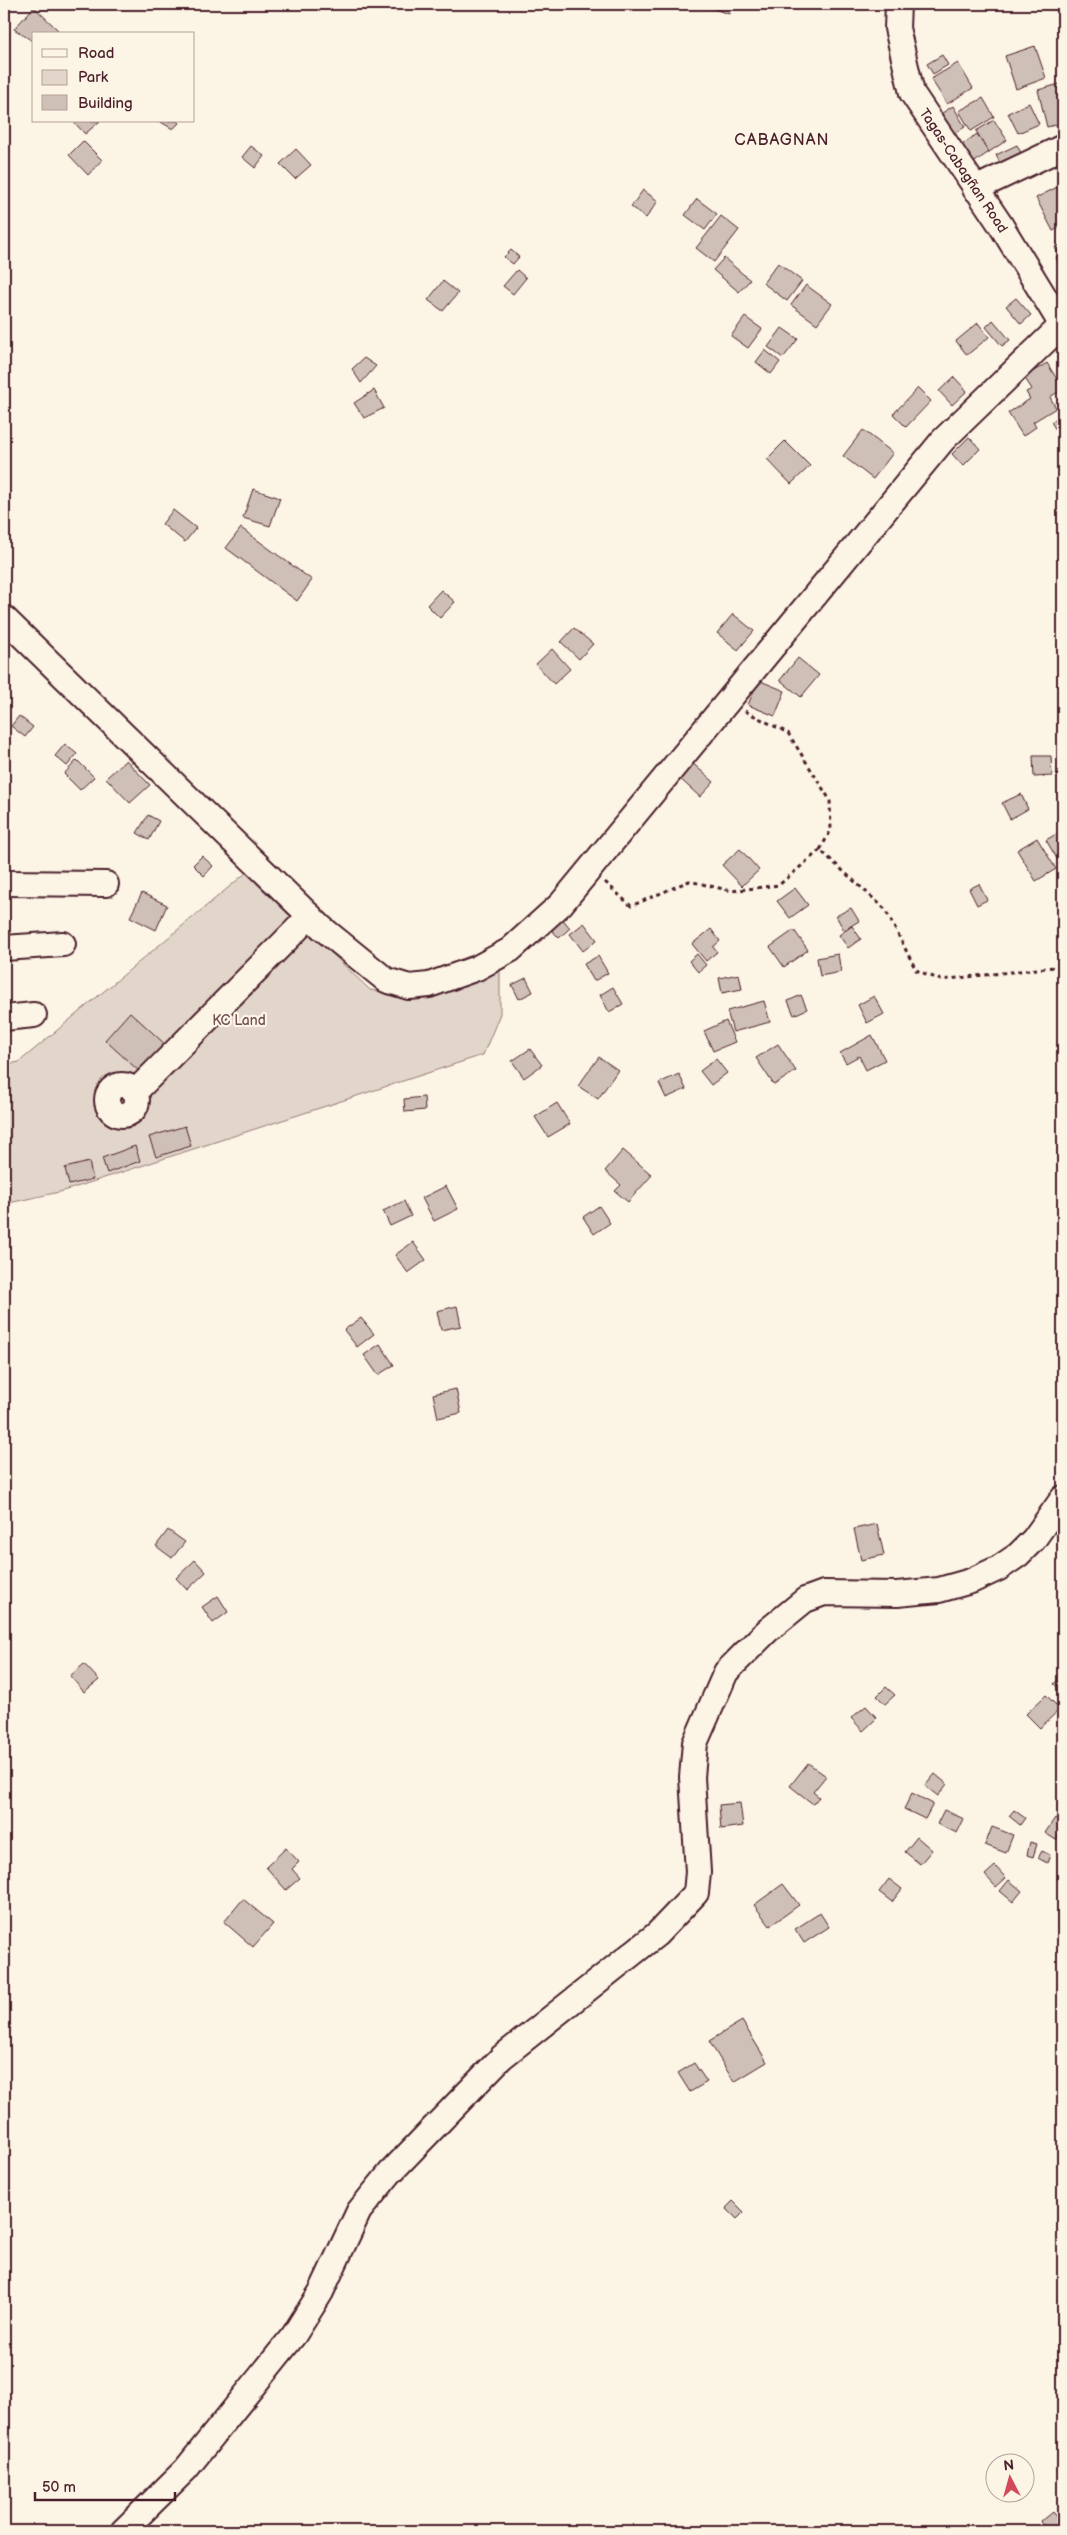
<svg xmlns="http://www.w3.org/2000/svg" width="1067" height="2535" viewBox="0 0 1067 2535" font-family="'Balsamiq Sans',sans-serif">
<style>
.green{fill:#e2d5ca;stroke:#967a7a}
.building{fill:#cfc0b7;stroke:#4a1f2b}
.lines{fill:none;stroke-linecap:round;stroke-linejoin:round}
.minor-casing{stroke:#4a1f2b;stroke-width:28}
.path{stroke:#4a1f2b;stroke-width:3;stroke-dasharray:4 4;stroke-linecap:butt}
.minor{stroke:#fcf5e5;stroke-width:24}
.labels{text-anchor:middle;stroke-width:4.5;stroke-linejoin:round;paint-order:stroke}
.street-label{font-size:14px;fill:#4a1f2b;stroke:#fcf5e5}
.park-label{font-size:14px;fill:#704c53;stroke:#fcf5e5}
.quarter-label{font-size:16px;letter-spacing:1px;fill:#4a1f2b;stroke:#fcf5e5}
</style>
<rect width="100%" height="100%" fill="#fcf5e5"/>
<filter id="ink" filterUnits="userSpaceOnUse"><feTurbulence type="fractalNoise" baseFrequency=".02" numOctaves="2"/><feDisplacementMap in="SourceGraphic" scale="10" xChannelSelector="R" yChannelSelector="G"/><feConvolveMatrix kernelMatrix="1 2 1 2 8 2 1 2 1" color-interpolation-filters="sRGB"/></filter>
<g filter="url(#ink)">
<path class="green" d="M247 872 370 990 418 997 500 970V1014L483 1055 64 1191 4 1204V1065L19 1062Z"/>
<path class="building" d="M699 4H732L729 14Z
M34 7 58 30 55 34 51 31 49 34H34V42L14 29Z
M1035 46 1046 78 1016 89 1005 56Z
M942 55 948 65 933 74 927 64Z
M958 63 973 88 947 104 931 79Z
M1063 83V123L1047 127 1038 90Z
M983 98 994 117 971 131 959 111Z
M1029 103 1039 124 1018 133 1008 113Z
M953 106 965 127 948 137 936 117Z
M994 120 1007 140 989 152 976 131Z
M73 121H100L85 134Z
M159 121H177L179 123 173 129Z
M977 134 989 152 969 166 956 149Z
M83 141 102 160 88 175 69 155Z
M1017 145 1023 157 1002 167 996 155Z
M251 146 264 156 255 168 242 157Z
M296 149 311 165 295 179 280 164Z
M1063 184V226L1053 231 1036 198Z
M643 190 658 201 646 218 631 207Z
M697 199 717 214 705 230 685 215Z
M721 216 739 230 714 262 696 248Z
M1063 244V252L1058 254 1055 247Z
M511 250 519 257 513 264 504 257Z
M1063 255V275L1056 257Z
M724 258 750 280 739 292 713 270Z
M778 263 802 281 787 301 763 283Z
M517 270 526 278 513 294 503 286Z
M443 281 458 293 443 311 428 300Z
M806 285 832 304 817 324 791 305Z
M1016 298 1031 315 1021 324 1006 306Z
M745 317 762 329 748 348 731 336Z
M993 320 1010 340 1002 346 986 327Z
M978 323 989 337 967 355 956 341Z
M782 328 798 339 783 358 768 347Z
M765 350 780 362 771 374 756 362Z
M364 358 376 366 361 383 352 369Z
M1047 363 1063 389 1050 397 1056 408 1033 422 1036 427 1023 436 1008 413 1030 399 1026 392 1032 389 1024 377Z
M954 377 967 391 952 405 939 391Z
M918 388 931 401 906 427 893 414Z
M374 390 384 408 364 418 354 403Z
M1063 414V437L1061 438 1051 422Z
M863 430 893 453 873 479 843 456Z
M969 437 980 449 963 466 952 454Z
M785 441 810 466 791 484 767 459Z
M253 489 280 498 270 526 243 518Z
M173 510 196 528 185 542 162 524Z
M241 528 312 580 297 601 226 548Z
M441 590 455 602 440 618 427 605Z
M733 614 754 631 738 650 717 633Z
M574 628 593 644 579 659 561 642Z
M552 649 570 669 554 684 536 664Z
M798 658 819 675 801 697 780 680Z
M758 680 785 691 775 716 748 705Z
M19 716 33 727 25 737 11 726Z
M65 744 77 754 67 766 55 756Z
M1033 756H1051L1052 776 1034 777Z
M77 760 94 777 80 790 64 774Z
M126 760 150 785 130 803 106 778Z
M691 762 714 782 700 797 677 776Z
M1021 794 1028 809 1010 819 1002 803Z
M1063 813V824L1060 825 1058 814Z
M148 815 159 821 149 840 137 833Z
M1063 830V869L1046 840Z
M1037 838 1056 869 1036 881 1017 850Z
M740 849 759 870 742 886 722 865Z
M202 856 213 866 204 876 193 865Z
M979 884 987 900 977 905 969 889Z
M795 888 808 905 790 918 777 901Z
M142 893 167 905 156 930 130 917Z
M851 908 859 921 844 930 836 916Z
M560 916 570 928 559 938 548 926Z
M584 923 597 940 583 951 570 934Z
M852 926 861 939 848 948 839 935Z
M711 929 720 941 713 947 717 952 706 961 692 944Z
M794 930 808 950 784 967 770 947Z
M697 954 706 965 698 972 689 961Z
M838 954 841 972 820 976 817 958Z
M598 956 608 973 594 981 584 964Z
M739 974 742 989 722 993 719 978Z
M526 978 533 992 519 999 512 985Z
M613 987 623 1004 609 1012 600 995Z
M801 995 807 1009 794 1015 788 1001Z
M874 996 884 1014 867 1023 858 1005Z
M764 1001 770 1022 733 1032 727 1011Z
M130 1012 167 1046 141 1073 105 1040Z
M726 1021 735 1042 713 1051 704 1031Z
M872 1035 885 1060 866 1070 859 1056 846 1063 840 1053Z
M778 1044 796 1071 774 1085 756 1058Z
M530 1049 542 1065 524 1078 512 1061Z
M599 1057 618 1070 598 1099 578 1086Z
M716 1059 727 1073 711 1085 700 1071Z
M679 1074 686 1089 666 1098 659 1083Z
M424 1097 425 1110 405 1112 404 1099Z
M557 1103 570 1124 548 1137 535 1117Z
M185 1126 191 1146 156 1157 149 1137Z
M135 1146 140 1161 107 1173 102 1158Z
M623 1150 652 1175 628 1202 615 1191 621 1185 605 1171Z
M89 1162 93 1179 69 1185 65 1168Z
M446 1186 458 1209 434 1221 422 1198Z
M404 1201 411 1216 390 1226 383 1211Z
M599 1206 610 1223 594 1234 583 1217Z
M413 1242 426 1260 408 1273 395 1255Z
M457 1306 461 1326 441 1330 437 1311Z
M361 1318 374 1334 357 1347 344 1330Z
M380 1344 394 1365 378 1375 364 1355Z
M456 1389 461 1413 438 1418 433 1394Z
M877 1524 884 1555 861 1560 854 1529Z
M168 1530 185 1542 172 1558 156 1546Z
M195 1560 206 1572 187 1590 176 1578Z
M218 1596 228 1612 213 1623 202 1607Z
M84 1664 99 1680 84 1692 70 1676Z
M1063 1674V1692L1054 1684Z
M886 1687 895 1695 885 1704 877 1696Z
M1046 1695 1060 1709 1040 1728 1026 1714Z
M866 1706 877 1718 863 1731 851 1718Z
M808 1763 826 1776 813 1792 819 1797 813 1804 790 1786Z
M935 1774 947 1784 938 1796 925 1786Z
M912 1793 933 1804 925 1819 904 1809Z
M740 1803 743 1826 721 1829 719 1805Z
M944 1810 964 1819 957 1833 937 1824Z
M1014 1810 1025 1818 1020 1825 1009 1816Z
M1055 1818 1063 1824V1828L1056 1840 1045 1833Z
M992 1827 1013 1835 1006 1853 985 1845Z
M917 1837 932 1850 920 1864 905 1852Z
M1030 1842 1037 1844 1033 1857 1027 1855Z
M286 1848 299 1862 292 1869 300 1878 286 1890 266 1867Z
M1042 1851 1050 1855 1047 1863 1038 1858Z
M995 1866 1006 1878 996 1887 985 1875Z
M889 1879 902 1889 892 1902 879 1892Z
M1009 1880 1022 1891 1013 1902 1000 1891Z
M783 1884 799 1905 770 1926 754 1905Z
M243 1899 273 1924 253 1947 224 1922Z
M820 1913 829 1927 804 1943 795 1929Z
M742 2021 767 2062 734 2082 709 2041Z
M694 2063 707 2082 690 2092 678 2073Z
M733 2201 744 2212 737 2219 726 2208Z
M1052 2512 1063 2525V2531H1050L1041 2521Z"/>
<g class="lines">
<defs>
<g id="minor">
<path id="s1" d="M898 4 897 28 912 93 1000 224 1063 327"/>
<path d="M975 189 1063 147"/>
<path d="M4 618 322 928 386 980 409 987 429 985 477 968 510 950 561 904 943 440 1062 325"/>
<path d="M4 883 106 884"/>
<path d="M4 948 63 944"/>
<path d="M4 1018 34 1015"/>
<circle cx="122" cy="1100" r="15"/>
<path d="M135 1092 310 916"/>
<path d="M123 2531 186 2469 294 2335 321 2292 359 2211 390 2173 502 2057 657 1934 696 1893 698 1872 692 1777 695 1743 726 1672 767 1631 805 1600 824 1593 897 1594 939 1590 971 1581 999 1568 1018 1555 1034 1539 1063 1498"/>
</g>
</defs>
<use href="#minor" class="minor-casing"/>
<path class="path" d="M745 711 788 733 830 800 831 830 820 850 885 909 916 970 941 980 1063 966
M605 882 631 906 689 881 732 891 779 885 820 850"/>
<use href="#minor" class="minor"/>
</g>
</g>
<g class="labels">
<g class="street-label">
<text dy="5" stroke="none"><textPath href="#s1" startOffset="184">Tagas-Cabagñan Road</textPath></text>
</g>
<g class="park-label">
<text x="239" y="1025">KC Land</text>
</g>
<g class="quarter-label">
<text x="782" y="145">CABAGNAN</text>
</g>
</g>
<rect width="1067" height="2535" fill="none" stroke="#fcf5e5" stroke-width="20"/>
<rect x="10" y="10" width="1047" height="2515" fill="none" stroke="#4a1f2b" stroke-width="2" filter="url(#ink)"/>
<rect x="32" y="32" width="162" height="90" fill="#fcf5e5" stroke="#b59f9b"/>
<rect x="42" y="49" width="25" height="8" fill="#fcf5e5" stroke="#b59f9b"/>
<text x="78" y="58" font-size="15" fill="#4a1f2b">Road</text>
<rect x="42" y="70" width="25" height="15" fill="#e2d5ca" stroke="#b59f9b"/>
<text x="78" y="82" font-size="15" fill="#4a1f2b">Park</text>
<rect x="42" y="95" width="25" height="15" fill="#cfc0b7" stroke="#b59f9b"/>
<text x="78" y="108" font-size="15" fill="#4a1f2b">Building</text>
<g transform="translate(1010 2478) rotate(354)"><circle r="24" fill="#fcf5e5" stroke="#b59f9b"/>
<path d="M0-4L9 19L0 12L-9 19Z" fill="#d1495b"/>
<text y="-8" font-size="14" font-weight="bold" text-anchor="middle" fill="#4a1f2b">N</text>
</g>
<path d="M35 2492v8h140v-8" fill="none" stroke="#4a1f2b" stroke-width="2.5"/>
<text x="42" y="2492" font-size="15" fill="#4a1f2b" stroke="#fcf5e5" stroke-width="4" paint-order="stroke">50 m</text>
</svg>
